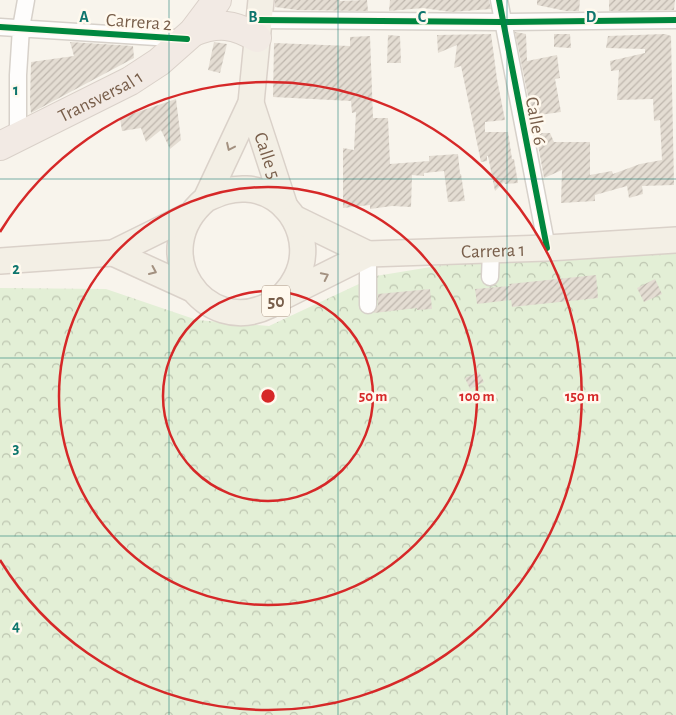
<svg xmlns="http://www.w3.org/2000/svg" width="676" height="715" viewBox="0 0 676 715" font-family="'Alegreya Sans',sans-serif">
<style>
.forest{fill:url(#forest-crowns)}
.building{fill:url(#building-hatch)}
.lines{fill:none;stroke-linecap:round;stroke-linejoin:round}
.street-casing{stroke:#d7d1ca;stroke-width:19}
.primary-casing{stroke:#dad1c9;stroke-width:28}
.highway-casing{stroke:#dad1c9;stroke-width:30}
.street{stroke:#fefdfc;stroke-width:16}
.primary{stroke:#f3efe5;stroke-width:25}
.highway{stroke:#f2eae4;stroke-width:28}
.cycleway-casing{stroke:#fff9ee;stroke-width:9}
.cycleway{stroke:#00873e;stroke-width:6}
.oneway{stroke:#a39180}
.grid{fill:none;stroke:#0f766e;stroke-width:1;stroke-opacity:0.55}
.ring{fill:none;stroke:#d62828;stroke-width:2.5}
.labels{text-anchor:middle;stroke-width:5;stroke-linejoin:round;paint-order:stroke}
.shield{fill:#fff9ee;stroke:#a08c7b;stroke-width:1}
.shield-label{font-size:18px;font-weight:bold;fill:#785e4a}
.street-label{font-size:19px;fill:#785e4a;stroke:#fff9ee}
.grid-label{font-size:16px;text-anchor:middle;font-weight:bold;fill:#0f766e;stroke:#fff9ee;stroke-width:5;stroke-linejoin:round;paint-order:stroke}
.centre{fill:#d62828;stroke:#fff9ee;stroke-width:2.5}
.ring-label{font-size:15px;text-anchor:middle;font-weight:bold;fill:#d62828;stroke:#fff9ee;stroke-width:5;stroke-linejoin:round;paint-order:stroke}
</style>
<defs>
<pattern id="forest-crowns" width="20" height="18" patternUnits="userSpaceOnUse" patternTransform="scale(1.25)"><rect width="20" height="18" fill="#e3efd6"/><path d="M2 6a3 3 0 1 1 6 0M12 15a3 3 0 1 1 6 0" fill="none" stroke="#bdc5b0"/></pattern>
<pattern id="building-hatch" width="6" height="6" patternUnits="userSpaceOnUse" patternTransform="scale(1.25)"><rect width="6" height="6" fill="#e4ddd3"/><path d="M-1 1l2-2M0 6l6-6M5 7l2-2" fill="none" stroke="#beb6ad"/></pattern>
</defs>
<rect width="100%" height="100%" fill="#f8f4ec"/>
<path class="forest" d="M676 240V715H0V288L106 289 197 320 269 326 376 276 547 248Z"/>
<path class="building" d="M275 0H340V1L367 0 368 11 297 10 275 7Z
M390 0H489L491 9 451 12 423 8 389 11Z
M537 0H580L579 11H566L537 5Z
M609 0H675L674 10 609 11Z
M515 32 526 34 527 61 557 55 560 78 555 79 561 112 532 116Z
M491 34 497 79 505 120 485 122V132H508L512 159H514L518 183 505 184 504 182 495 191 488 156H487V161L481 162 461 66 454 68 457 45 438 53 437 35Z
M554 34H570L571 48 554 47Z
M665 34 671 36 674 185 642 186 643 194 629 198 627 186 595 195V201L561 203 562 170 544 178 536 133H550L554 142H590V175L612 171 613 174 640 164 662 160 660 120 654 121 653 99 617 100 619 70 611 71 610 61 645 53V49L606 48 608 36Z
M388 35 400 36 401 63H387Z
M370 36 373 118H388L390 164 429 161V156L458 154 460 174H461L465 201 448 202 444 171 424 173V176L412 175 411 207 392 206 370 209V205L343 208V148L354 150 356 112 352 113 351 101 273 97 274 43 350 46V37Z
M70 42 133 46 134 58 31 113 30 103 31 62 74 56Z
M214 42 227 44 220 73 208 70Z
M176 99 181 140 170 149 161 130 146 142 141 128 122 131 120 118Z
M596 275 598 298 512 307 511 300 477 304 475 289 510 286 509 284Z
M655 279 662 294 644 302 637 288Z
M430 289 432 309 417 310V308L374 313 378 305V294Z
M479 372 484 382 470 389 465 378Z"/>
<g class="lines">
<defs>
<path id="street" d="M499 0 547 248
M259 20 502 22 676 20
M0 27 187 39
M18 137V75L21 28 26 0
M490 277 491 250
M368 305V254"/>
<g id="primary">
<path id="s1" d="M251 103 285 207"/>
<path d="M206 199C219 193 231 188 246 189 289 191 316 240 296 278 290 290 281 299 270 305 204 339 144 251 206 199L251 103 261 0"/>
<path d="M294 218 368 254"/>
<path d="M113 253 192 289"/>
<path d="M0 261 113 253 190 215"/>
<path id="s2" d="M284 296 368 254 547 248 676 240"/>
</g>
<g id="highway">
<path d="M193 32C218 22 235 24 257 38"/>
<path id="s3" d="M0 146 130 81 159 62 193 32 217 0"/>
</g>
</defs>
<use href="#street" class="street-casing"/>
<use href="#primary" class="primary-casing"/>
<use href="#highway" class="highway-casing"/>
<use href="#street" class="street"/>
<use href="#primary" class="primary"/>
<use href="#highway" class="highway"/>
<defs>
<path id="cycleway" d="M499 0 547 248
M259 20 502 22 676 20
M0 27 187 39"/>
</defs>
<use href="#cycleway" class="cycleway-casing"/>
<use href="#cycleway" class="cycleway"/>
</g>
<defs><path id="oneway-chevron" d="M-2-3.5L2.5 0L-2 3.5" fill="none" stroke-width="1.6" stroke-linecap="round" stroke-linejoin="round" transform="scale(1.25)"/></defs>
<g class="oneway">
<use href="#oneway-chevron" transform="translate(230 147) rotate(115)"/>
<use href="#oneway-chevron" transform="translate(153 271) rotate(24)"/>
<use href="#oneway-chevron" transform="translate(325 276) rotate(-26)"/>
</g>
<path class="grid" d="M169 0V715M338 0V715M507 0V715M0 179H676M0 358H676M0 536H676"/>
<g class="ring">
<circle cx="268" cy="396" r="105"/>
<circle cx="268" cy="396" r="209"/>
<path d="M0 232A314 314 0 1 1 0 560"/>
</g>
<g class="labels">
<rect class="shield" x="262" y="285.5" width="28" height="31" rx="4"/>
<g class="shield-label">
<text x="276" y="307">50</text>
</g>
<g class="street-label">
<text transform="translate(139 21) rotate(4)" y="7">Carrera 2</text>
<text dy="7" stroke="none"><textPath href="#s3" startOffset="112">Transversal 1</textPath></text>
<text transform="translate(537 121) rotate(79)" y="7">Calle 6</text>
<text dy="7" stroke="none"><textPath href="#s1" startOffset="55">Calle 5</textPath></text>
<text dy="7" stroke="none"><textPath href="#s2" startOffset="219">Carrera 1</textPath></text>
</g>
</g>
<g class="grid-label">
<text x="84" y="22">A</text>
<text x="253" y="22">B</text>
<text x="422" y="22">C</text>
<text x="591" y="22">D</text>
<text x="16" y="95">1</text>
<text x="16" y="274">2</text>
<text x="16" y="453">3</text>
<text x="16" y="631">4</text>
</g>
<circle cx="268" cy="396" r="8" class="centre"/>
<g class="ring-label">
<text x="373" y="401">50 m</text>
<text x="477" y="401">100 m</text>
<text x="582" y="401">150 m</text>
</g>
</svg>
